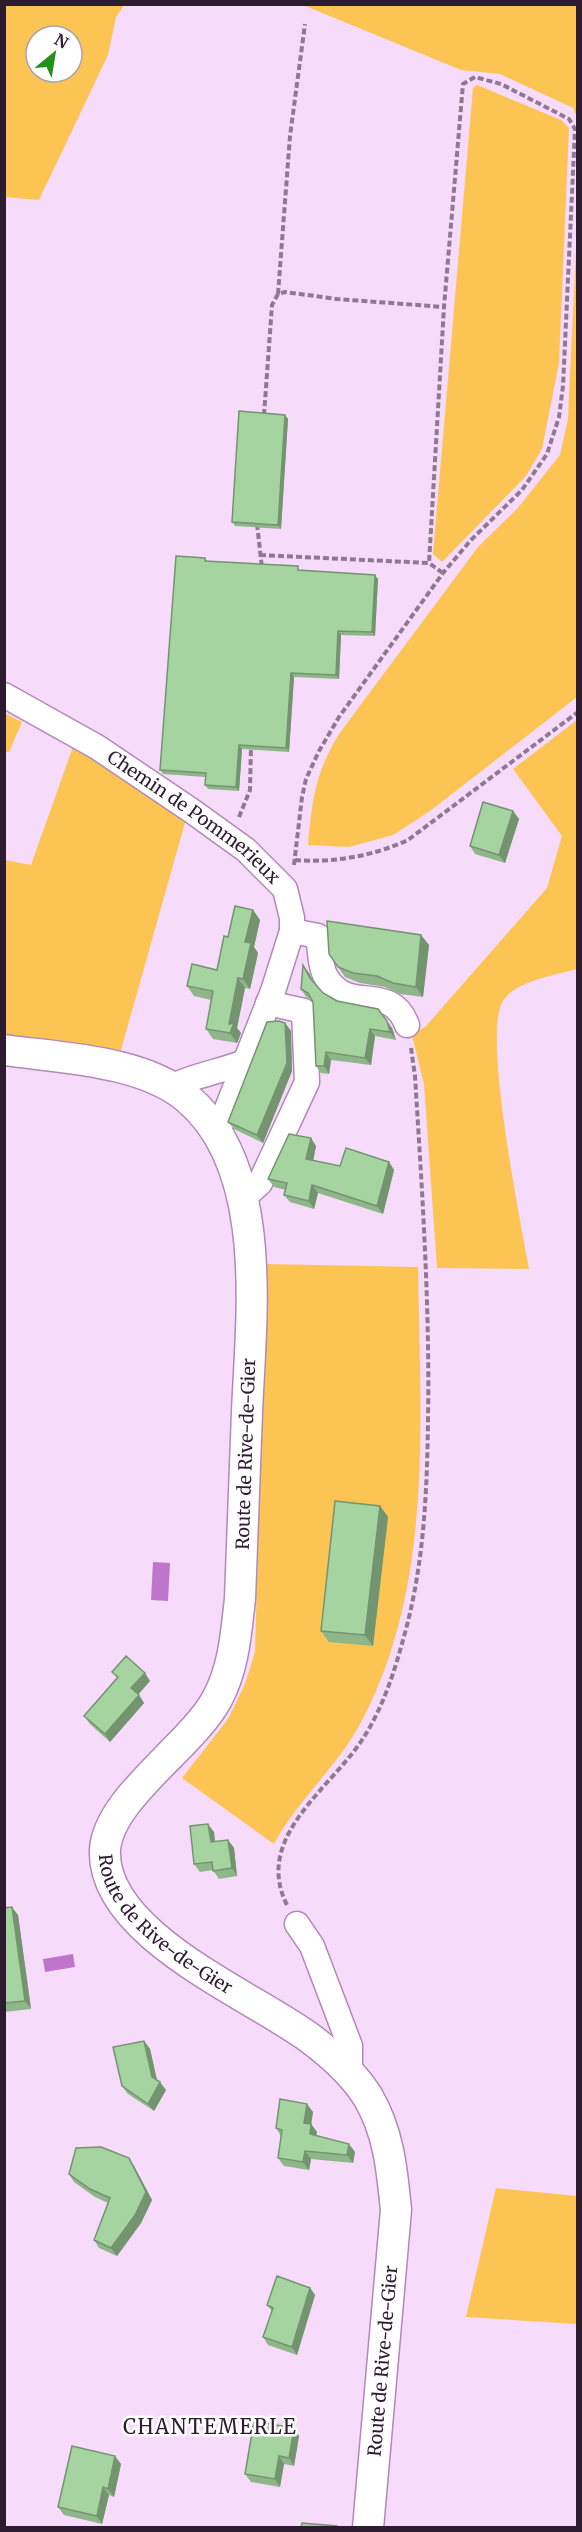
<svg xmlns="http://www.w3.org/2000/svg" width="582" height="2532" viewBox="0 0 582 2532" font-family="Merriweather,serif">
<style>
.green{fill:#fcc453;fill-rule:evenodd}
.water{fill:#bf75cb}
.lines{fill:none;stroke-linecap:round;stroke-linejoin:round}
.minor-casing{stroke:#b388ba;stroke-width:27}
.major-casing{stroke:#b388ba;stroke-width:33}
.path{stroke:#8f7992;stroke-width:4;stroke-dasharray:6 3;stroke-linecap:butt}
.minor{stroke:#fff;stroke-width:24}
.major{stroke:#fff;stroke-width:30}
.wall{fill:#8eb68a}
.shaded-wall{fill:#749470}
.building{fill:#a5d4a0;stroke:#749470;stroke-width:1.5}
.labels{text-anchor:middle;stroke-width:5;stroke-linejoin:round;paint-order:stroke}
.street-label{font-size:18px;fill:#2d1c30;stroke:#fff}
.neighbourhood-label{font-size:20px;letter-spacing:1.5px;fill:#2d1c30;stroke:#fff}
</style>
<rect width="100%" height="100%" fill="#f7dbfb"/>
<path class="green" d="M4 5H124L116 17 108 55 39 200 5 197ZM36 36H72V72H36Z
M303 5H577V117L573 108 500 74 461 70Z
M477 85 561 120 569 128 559 363 542 449 526 476 442 562 433 554 473 88Z
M577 228V697L430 811 393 835 349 847 308 845C312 801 315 773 339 734L478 547 517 509 560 455 568 419Z
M4 713 22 722 9 752H5Z
M577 720V969C556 975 515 981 503 1001 482 1034 521 1223 529 1269L437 1268 424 1084 412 1035 426 1026 547 888 562 836 513 769Z
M73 747 186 819 121 1050 5 1036V860L31 865Z
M266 1264 418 1267C420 1420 435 1587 359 1726 335 1769 297 1801 274 1844L182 1778 228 1719 245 1684 255 1652Z
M496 2188 577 2196V2324L466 2317Z"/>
<path class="water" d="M153 1562 170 1563 168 1601 151 1600Z
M73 1954 75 1967 45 1972 43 1959Z"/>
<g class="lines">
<defs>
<g id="minor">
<path id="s1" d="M4 695 97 747 192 811 246 850 285 889 292 918V931L273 991 217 1134"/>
<path d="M292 931 318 936C320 948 320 967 326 977 349 1016 390 980 407 1025"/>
<path d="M171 1087C194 1075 220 1072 244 1062"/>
<path d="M242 1199 260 1183 307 1082 304 1011 268 1003"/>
<path d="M297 1924 312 1946 350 2046V2076"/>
</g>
<g id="major">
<path id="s2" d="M4 1050C60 1058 142 1060 187 1098 270 1167 251 1317 247 1412 245 1474 242 1537 240 1599 236 1633 234 1668 217 1699 192 1746 108 1798 105 1850 101 1935 254 1996 311 2039 331 2054 355 2076 368 2097 389 2133 392 2170 396 2210L368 2528"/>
</g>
</defs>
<use href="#minor" class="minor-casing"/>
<use href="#major" class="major-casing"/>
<path class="path" d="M278 294 290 136 305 24
M264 415 272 305 278 294 285 292 337 299 444 307
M257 524 262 568
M260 555 429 563 443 573
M239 817 250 790 251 746
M295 860C334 863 373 856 408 840L578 712
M294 865 302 797 306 779 319 751 339 717 443 573 471 540 522 490 547 454 559 417 563 386 575 129 569 119 501 84 475 77 463 84 444 307 429 563
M287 1905C253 1838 329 1790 362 1740 382 1710 394 1673 403 1640 424 1567 427 1494 428 1420 430 1305 422 1190 415 1076L411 1048"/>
<use href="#minor" class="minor"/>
<use href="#major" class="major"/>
</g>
<path class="wall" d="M285 415 288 419 281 529 235 526 232 522Z
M205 558 208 562 378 579 375 636 341 635 339 679 294 677 289 752 242 749 239 791 208 789 205 785V777L163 774 160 770Z
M513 811 519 819 505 863 475 854 470 846Z
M253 910 260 920 254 947 258 953 250 989 245 988 237 1028 241 1033 237 1043 213 1039 206 1029 211 1000 194 996 187 986 217 970 228 937Z
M421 935 429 945 423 997 400 994 385 987 360 983 345 977 338 967Z
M309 973 313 982 323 993 392 1028 396 1040 375 1036 371 1065 331 1060 329 1074 321 1073 316 1066 313 1002 311 999 306 997 301 989Z
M285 1023 291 1031 292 1071 263 1143 234 1129 228 1122Z
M316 1146 313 1160 340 1166 389 1162 394 1170 383 1214 318 1193 314 1209 290 1202 284 1195 286 1190 274 1187 268 1179Z
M380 1506 388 1517 373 1646 329 1642 321 1631Z
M112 1672 150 1681 138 1694 144 1703 110 1742 90 1724 84 1716 117 1678Z
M214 1832 215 1842 228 1840 234 1848 237 1876 219 1879 213 1870 200 1872 194 1864Z
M4 1908 18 1915 31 2009 4 2012Z
M144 2041 150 2049 157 2080 166 2090 154 2111 128 2094 122 2086Z
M313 2112 311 2124 317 2132 316 2135 355 2152 353 2163 311 2159 309 2170 284 2166 278 2158 281 2136 276 2128Z
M129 2158 134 2166 152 2200 141 2223 117 2256 99 2248 94 2240 108 2203 95 2197 74 2182 69 2174Z
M310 2288 315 2295 297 2355 268 2345 263 2337 272 2311 267 2305Z
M299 2436 294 2466 284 2464 280 2487 251 2482 245 2474Z
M121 2464 114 2497 109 2495 102 2524 64 2515 58 2507Z"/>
<path class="shaded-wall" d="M285 415 288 419 281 529 278 525Z
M375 575 378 579 375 636 372 632Z
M338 631 341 635 339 679 336 675Z
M291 673 294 677 289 752 286 748Z
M239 745 242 749 239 791 236 787Z
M513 811 519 819 505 863 499 855Z
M253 910 260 920 254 947 258 953 250 989 243 979 245 942Z
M421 935 429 945 423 997 416 987Z
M303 965 309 973 315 986 310 978Z
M238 978 245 988 237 1028 241 1033 237 1043 230 1033 229 1024Z
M387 1021 392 1028 396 1040 390 1032Z
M285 1023 291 1031 292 1071 263 1143 257 1135Z
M370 1029 375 1036 371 1065 365 1058Z
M326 1052 331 1060 329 1074 324 1066Z
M311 1138 316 1146 312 1167 306 1159Z
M389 1162 394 1170 383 1214 377 1206Z
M312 1185 318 1193 314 1209 309 1201Z
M380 1506 388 1517 373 1646 365 1635Z
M145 1673 150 1681 137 1696 131 1688Z
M139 1695 144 1703 110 1742 105 1734Z
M208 1824 214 1832 216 1850 211 1842Z
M228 1840 234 1848 237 1876 232 1868Z
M12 1907 18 1915 31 2009 25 2001Z
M144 2041 150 2049 158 2085 152 2077Z
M160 2082 166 2090 154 2111 148 2104Z
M307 2104 313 2112 310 2131 304 2123Z
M311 2124 317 2132 315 2142 310 2134Z
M349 2144 355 2152 353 2163 347 2155Z
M305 2151 311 2159 309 2170 303 2162Z
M129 2158 134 2166 152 2200 141 2223 117 2256 111 2248Z
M310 2288 315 2295 297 2355 292 2347Z
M294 2428 299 2436 294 2466 289 2458Z
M115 2456 121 2464 114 2497 108 2489Z
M279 2456 284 2464 280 2487 275 2479Z
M103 2487 109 2495 102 2524 97 2516Z"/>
<path class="building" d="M239 411 285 415 278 525 232 522Z
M176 556 205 558V561L298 566V570L375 575 372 632 338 631 336 675 291 673 286 748 239 745 236 787 205 785 206 773 160 770Z
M483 802 513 811 499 855 470 846Z
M235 906 253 910 245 942 251 943 243 979 238 978 229 1024 234 1023 230 1033 206 1029 213 991 187 986 192 964 217 970 224 936 228 937Z
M327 921 421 935 416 987 393 983 377 976 353 973 338 967 329 954Z
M303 965 310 978 323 993 337 1001 378 1009 387 1021 390 1032 370 1029 365 1058 326 1052 324 1066H316L313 1002 308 993 301 989Z
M279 1021 285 1023 287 1063 257 1135 228 1122 267 1022Z
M289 1134 311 1138 306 1159 340 1166 346 1148 389 1162 377 1206 312 1185 309 1201 284 1195 287 1183 268 1179Z
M335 1501 380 1506 365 1635 321 1631Z
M126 1656 145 1673 131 1688 139 1695 105 1734 84 1716 118 1677 112 1672Z
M208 1824 211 1842 228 1840 232 1868 213 1871 212 1862 194 1864 190 1826Z
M12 1907 25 2001 4 2003V1908Z
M144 2041 152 2077 160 2082 148 2104 122 2086 113 2047Z
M280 2099 307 2104 304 2123 311 2124 310 2134 349 2144 347 2155 305 2151 303 2162 278 2158 282 2130 276 2128Z
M101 2147 129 2158 146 2192 135 2215 111 2248 94 2240 110 2198 90 2189 69 2174 76 2148Z
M277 2276 310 2288 292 2347 263 2337 273 2308 267 2305Z
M254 2421 294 2428 289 2458 279 2456 275 2479 245 2474Z
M72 2446 115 2456 108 2489 103 2487 97 2516 58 2507Z
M302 2523 337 2526V2528H301Z"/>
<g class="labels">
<g class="street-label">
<text dy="6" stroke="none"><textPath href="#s1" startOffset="226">Chemin de Pommerieux</textPath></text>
<text transform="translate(246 1454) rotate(-88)" y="6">Route de Rive-de-Gier</text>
<text dy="6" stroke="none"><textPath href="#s2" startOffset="1104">Route de Rive-de-Gier</textPath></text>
<text transform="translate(383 2361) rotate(-85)" y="6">Route de Rive-de-Gier</text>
</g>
<g class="neighbourhood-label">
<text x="210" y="2434">CHANTEMERLE</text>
</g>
</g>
<rect width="582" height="2532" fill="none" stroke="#2d1c30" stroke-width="12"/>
<g transform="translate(54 54) rotate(30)"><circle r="28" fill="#ffffff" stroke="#aba4ac" stroke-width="1.5"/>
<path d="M0-4.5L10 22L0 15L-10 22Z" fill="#22911a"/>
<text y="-9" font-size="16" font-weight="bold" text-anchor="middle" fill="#2d1c30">N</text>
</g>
</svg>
